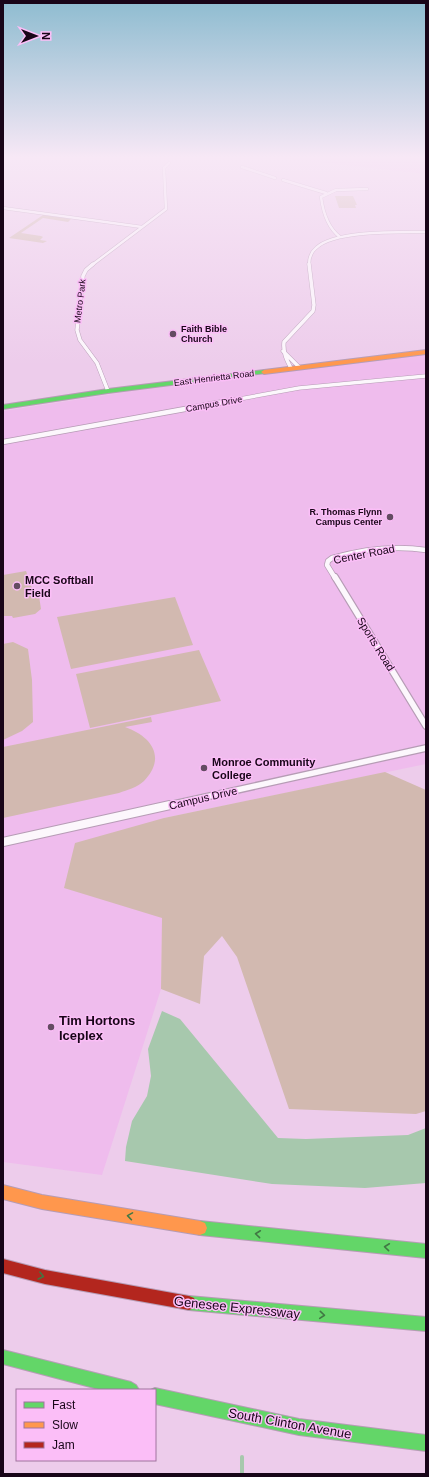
<svg xmlns="http://www.w3.org/2000/svg" width="429" height="1477" viewBox="0 0 429 1477" font-family="Helvetica,sans-serif">
<style>
.built{fill:#efbced}
.green{fill:#d2b9b0}
.water{fill:#a7c8ad}
.lines{fill:none;stroke-linecap:round;stroke-linejoin:round}
.stream{stroke:#a7c8ad;stroke-width:4}
.street-far4-casing{stroke:#b69cb5;stroke-width:3.5}
.street-far3-casing{stroke:#b69cb5;stroke-width:4.5}
.street-far2-casing{stroke:#b69cb5;stroke-width:6}
.street-far1-casing{stroke:#b69cb5;stroke-width:8}
.street-casing{stroke:#b69cb5;stroke-width:10}
.fast-casing{stroke:#b69cb5;stroke-width:2}
.slow-casing{stroke:#b69cb5;stroke-width:2}
.jam-casing{stroke:#b69cb5;stroke-width:2}
.street-far4{stroke:#fcf7fc;stroke-width:2.5}
.street-far3{stroke:#fcf7fc;stroke-width:3.5}
.street-far2{stroke:#fcf7fc;stroke-width:4.5}
.street-far1{stroke:#fcf7fc;stroke-width:5.5}
.street{stroke:#fcf7fc;stroke-width:8}
.fast{fill:#63d668;fill-rule:evenodd}
.slow{fill:#ff974d;fill-rule:evenodd}
.jam{fill:#b3261e;fill-rule:evenodd}
.oneway{stroke:#417844}
.poi-dot{fill:#634b62;stroke:#fbbef7;stroke-width:1.5}
.labels{text-anchor:middle;stroke-width:3;stroke-linejoin:round;paint-order:stroke}
.far-street-label{font-size:9px;fill:#180518;stroke:#fbbef7}
.far-poi-label{font-size:9px;font-weight:bold;fill:#180518;stroke:#fbbef7;text-anchor:start}
.street-label{font-size:11px;fill:#180518;stroke:#fbbef7}
.poi-label{font-size:11px;font-weight:bold;fill:#180518;stroke:#fbbef7;text-anchor:start}
.near-poi-label{font-size:13px;font-weight:bold;fill:#180518;stroke:#fbbef7;text-anchor:start}
.near-street-label{font-size:13px;fill:#180518;stroke:#fbbef7}
</style>
<rect width="100%" height="100%" fill="#edcceb"/>
<path class="built" d="M290 158H425L426 174 291 159Z
M426 354V764L164 818 161 989 102 1175 3 1162V411L126 392Z"/>
<path class="green" d="M335 196H353L357 205H355L356 208H339Z
M43 215 71 219 68 222 43 218 21 233 41 236 43 237 40 240 47 241 43 243 9 238Z
M26 571 35 597 39 596 41 609 35 614 13 618 12 616H3V575Z
M175 597 193 645 71 669 57 617Z
M13 642 28 649 32 680 33 722 22 731 3 740V644Z
M199 650 221 701 90 728 76 674Z
M151 717 152 722 125 727C151 736 167 757 144 781 138 787 127 790 119 793L3 818V747Z
M385 772 426 790V1111L416 1114 289 1109 237 957 222 936 204 956 200 1004 161 989 162 918 64 888 75 843 164 818Z"/>
<path class="water" d="M162 1011 180 1019 278 1138 306 1139 408 1135 426 1128V1183L365 1188 272 1184 125 1161 126 1147 132 1121 147 1096 151 1076 148 1049Z"/>
<g class="lines">
<path class="stream" d="M242 1457V1474"/>
<defs>
<path id="street-far4" d="M242 167 275 178
M283 180 326 193
M3 208 142 227
M340 237C328 228 323 212 321 197L336 190 367 189
M92 265 166 209 164 168 169 163
M309 265C309 258 311 252 316 248 334 230 401 232 426 232"/>
<path id="street-far3" d="M93 264 86 270 83 276 77 330 80 340 97 363 108 391
M283 351 299 367
M291 368C286 359 283 352 284 342L313 311 314 305 309 264
M223 402 299 388 426 376"/>
<path id="street-far2" d="M3 442 229 401
M335 578 327 565 328 561 332 558C363 549 394 545 426 550"/>
<path id="street-far1" d="M335 577 426 726
M165 806 426 748"/>
<path id="street" d="M3 842 170 805"/>
<path id="fast" d="M264 370 266 371V373L108 393 3 409V405L108 389Z
M200 1221 426 1244V1258L200 1235 195 1233 193 1228 195 1223Z
M189 1296 426 1317V1331L189 1310 184 1308 182 1303 184 1298Z
M3 1350 131 1382 136 1385 139 1390H102L3 1364Z
M155 1388 299 1419 426 1435V1451L299 1435 155 1404V1390H151Z"/>
<path id="slow" d="M426 350V354L264 374 261 372 264 370Z
M3 1185 42 1195 200 1221 205 1223 207 1228 205 1233 200 1235 42 1209 3 1199Z"/>
<path id="jam" d="M3 1259 45 1270 189 1296 194 1298 196 1303 194 1308 189 1310 45 1284 3 1273Z"/>
</defs>
<use href="#street-far4" class="street-far4-casing"/>
<use href="#street-far3" class="street-far3-casing"/>
<use href="#street-far2" class="street-far2-casing"/>
<use href="#street-far1" class="street-far1-casing"/>
<use href="#street" class="street-casing"/>
<use href="#fast" class="fast-casing"/>
<use href="#slow" class="slow-casing"/>
<use href="#jam" class="jam-casing"/>
<use href="#street-far4" class="street-far4"/>
<use href="#street-far3" class="street-far3"/>
<use href="#street-far2" class="street-far2"/>
<use href="#street-far1" class="street-far1"/>
<use href="#street" class="street"/>
<use href="#fast" class="fast"/>
<use href="#slow" class="slow"/>
<use href="#jam" class="jam"/>
</g>
<defs><path id="oneway-chevron" d="M-2-3.5L2.5 0L-2 3.5" fill="none" stroke-width="1.6" stroke-linecap="round" stroke-linejoin="round"/></defs>
<g class="oneway">
<use href="#oneway-chevron" transform="translate(130 1216) rotate(-171)"/>
<use href="#oneway-chevron" transform="translate(258 1234) rotate(-174)"/>
<use href="#oneway-chevron" transform="translate(387 1247) rotate(-174)"/>
<use href="#oneway-chevron" transform="translate(41 1276) rotate(14)"/>
<use href="#oneway-chevron" transform="translate(322 1315) rotate(5)"/>
</g>
<linearGradient id="sky" x2="0" y2="1"><stop stop-color="#8ebcd0"/><stop offset="0.43" stop-color="#f7e8f6"/><stop offset="1" stop-color="#f7e8f6" stop-opacity="0"/></linearGradient>
<rect width="429" height="365" fill="url(#sky)"/>
<g class="poi-dot">
<circle cx="173" cy="334" r="4"/>
<circle cx="390" cy="517" r="4"/>
<circle cx="17" cy="586" r="4"/>
<circle cx="204" cy="768" r="4"/>
<circle cx="51" cy="1027" r="4"/>
</g>
<g class="labels">
<g class="far-street-label">
<text transform="translate(80 301) rotate(-83)" y="3">Metro Park</text>
<text transform="translate(214 378) rotate(-7)" y="3">East Henrietta Road</text>
<text transform="translate(214 404) rotate(-10)" y="3">Campus Drive</text>
</g>
<g class="far-poi-label">
<text x="181" y="332">Faith Bible<tspan x="181" dy="10">Church</tspan></text>
<text x="382" y="515" text-anchor="end">R. Thomas Flynn<tspan x="382" dy="10">Campus Center</tspan></text>
</g>
<g class="street-label">
<text transform="translate(364 554) rotate(-11)" y="4">Center Road</text>
<text transform="translate(376 644) rotate(58)" y="4">Sports Road</text>
<text transform="translate(203 798) rotate(-13)" y="4">Campus Drive</text>
</g>
<g class="poi-label">
<text x="25" y="584">MCC Softball<tspan x="25" dy="13">Field</tspan></text>
<text x="212" y="766">Monroe Community<tspan x="212" dy="13">College</tspan></text>
</g>
<g class="near-poi-label">
<text x="59" y="1025">Tim Hortons<tspan x="59" dy="15">Iceplex</tspan></text>
</g>
<g class="near-street-label">
<text transform="translate(237 1307) rotate(6)" y="5">Genesee Expressway</text>
<text transform="translate(290 1423) rotate(10)" y="5">South Clinton Avenue</text>
</g>
</g>
<rect width="429" height="1477" fill="none" stroke="#180518" stroke-width="8"/>
<rect x="16" y="1389" width="140" height="72" fill="#fbbef7" stroke="#a0749e"/>
<rect x="24" y="1402" width="20" height="6" fill="#63d668" stroke="#a0749e"/>
<text x="52" y="1409" font-size="12" fill="#180518">Fast</text>
<rect x="24" y="1422" width="20" height="6" fill="#ff974d" stroke="#a0749e"/>
<text x="52" y="1429" font-size="12" fill="#180518">Slow</text>
<rect x="24" y="1442" width="20" height="6" fill="#b3261e" stroke="#a0749e"/>
<text x="52" y="1449" font-size="12" fill="#180518">Jam</text>
<g transform="translate(36 36) rotate(90)" stroke="#fbbef7" stroke-width="3" paint-order="stroke">
<path d="M0-3L7 15L0 10L-7 15Z" fill="#180518"/>
<text y="-6" font-size="11" font-weight="bold" text-anchor="middle" fill="#180518">N</text>
</g>
</svg>
